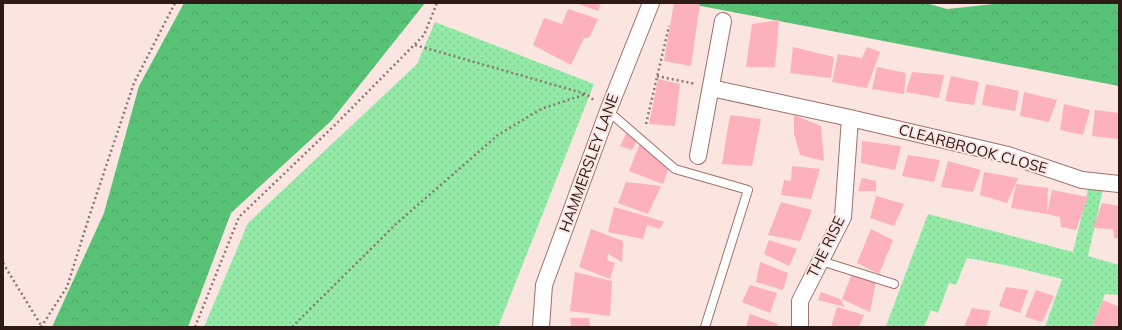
<svg xmlns="http://www.w3.org/2000/svg" width="1122" height="330" viewBox="0 0 1122 330" font-family="Mulish,sans-serif">
<style>
.grass{fill:url(#grass-dots)}
.forest{fill:url(#forest-crowns)}
.building{fill:#fcb1bb}
.lines{fill:none;stroke-linecap:round;stroke-linejoin:round}
.lane-casing{stroke:#a07269;stroke-width:10}
.street-casing{stroke:#a07269;stroke-width:18}
.path{stroke:#8a7673;stroke-width:2.5;stroke-dasharray:2 3;stroke-linecap:butt}
.lane{stroke:#fff;stroke-width:8}
.street{stroke:#fff;stroke-width:16}
.labels{text-anchor:middle;stroke-width:4;stroke-linejoin:round;paint-order:stroke}
.street-label{font-size:15px;fill:#2e1b18;stroke:#fae5e1}
</style>
<defs>
<pattern id="grass-dots" width="8" height="8" patternUnits="userSpaceOnUse"><rect width="8" height="8" fill="#93eaa7"/><path d="M2 2h.1M6 6h.1" fill="none" stroke="#7fc88f" stroke-width="1.8" stroke-linecap="round"/></pattern>
<pattern id="forest-crowns" width="20" height="18" patternUnits="userSpaceOnUse"><rect width="20" height="18" fill="#58c276"/><path d="M2 6a3 3 0 1 1 6 0M12 15a3 3 0 1 1 6 0" fill="none" stroke="#4da665"/></pattern>
</defs>
<rect width="100%" height="100%" fill="#fae5e1"/>
<path class="grass" d="M435 22 594 84 498 327H204L248 223 417 64Z
M1089 185 1103 189 1088 256 1119 265V295L1105 294 1092 327H1045L1062 279 1010 266 967 258 956 285 949 283 938 313 931 310 924 327 886 326 928 214 1073 252Z"/>
<path class="forest" d="M184 3H425L331 121 231 213 188 327H52L104 213 139 86Z
M685 3H926L947 9 1004 3H1119V86Z"/>
<path class="building" d="M576 3H601L598 11Z
M674 3H700L691 66 664 61Z
M568 9 598 19 589 38H584L571 65 533 45 544 18 562 24Z
M779 20 775 67H746L752 24Z
M793 47 834 57 831 78 790 73Z
M867 47 880 52 867 88 832 82 838 54 862 58Z
M877 67 906 73 904 94 872 89Z
M912 72 944 75 939 98 906 92Z
M951 76 979 82 974 105 945 101Z
M658 79 680 84 675 126 649 124Z
M986 84 1019 91 1015 111 982 105Z
M1024 92 1057 100 1049 122 1020 116Z
M1064 104 1090 110 1083 135 1060 130Z
M1095 110 1119 113V133L1118 139 1092 136Z
M730 115 761 119 752 166 722 164Z
M794 115 821 126 824 161 800 155 794 134Z
M626 134 637 141 632 150 620 146Z
M862 141 901 146 895 170 861 163Z
M640 143 669 167 663 184 629 171Z
M908 155 940 160 934 182 902 176Z
M948 161 981 170 973 192 941 187Z
M792 166 820 169 811 199 781 195 784 180 791 181Z
M984 172 1018 178 1007 203 980 195Z
M862 178 876 181V191H858Z
M626 182 661 186 648 214 618 203Z
M1016 184 1048 188 1047 214 1052 190 1088 197 1076 230 1061 227 1060 217 1047 214 1011 208Z
M876 196 904 204 894 226 870 218Z
M781 202 812 210 800 241 768 235Z
M1102 203 1119 206V239L1114 238 1113 229 1093 228Z
M614 207 649 217 664 222 660 229 647 225 643 239 608 232Z
M591 229 623 241 622 262 608 254 607 260 615 263 610 279 579 267Z
M871 229 893 240 879 274 857 263Z
M769 240 797 249 789 266 764 254Z
M760 262 788 273 783 290 756 282Z
M575 272 612 281 610 316 570 311Z
M852 274 876 281 870 312 842 299Z
M750 285 777 293 770 313 742 302Z
M1006 287 1028 290 1020 313 999 306Z
M1036 290 1054 296 1042 322 1025 317Z
M821 292 840 299 845 307 818 300Z
M1103 300 1119 307V327H1097L1092 326Z
M837 307 864 315 859 327H831Z
M972 308 991 311 986 327H964Z
M750 314 778 324 776 327H746Z
M570 318H589L590 327H571Z"/>
<g class="lines">
<defs>
<path id="lane" d="M608 111 675 169 748 190 705 327
M821 261 894 284"/>
<path id="street" d="M711 88 850 118 1008 155 1082 180 1119 184
M698 156 723 21
M541 327 544 285 608 111 651 3
M800 327V301L843 217 850 118"/>
</defs>
<use href="#lane" class="lane-casing"/>
<use href="#street" class="street-casing"/>
<path class="path" d="M415 45 586 94 595 101
M657 76 696 84
M646 124 669 26
M3 263 42 327
M41 327 67 287 91 211 134 83 175 3
M195 327 239 217 336 124 424 35 437 3
M292 327 396 224 498 135 541 109 586 94"/>
<use href="#lane" class="lane"/>
<use href="#street" class="street"/>
</g>
<g class="labels">
<g class="street-label">
<text transform="translate(973 149) rotate(15)" y="5">CLEARBROOK CLOSE</text>
<text transform="translate(589 163) rotate(-70)" y="5">HAMMERSLEY LANE</text>
<text transform="translate(826 247) rotate(-64)" y="5">THE RISE</text>
</g>
</g>
<rect width="1122" height="330" fill="none" stroke="#2e1b18" stroke-width="8"/>
</svg>
